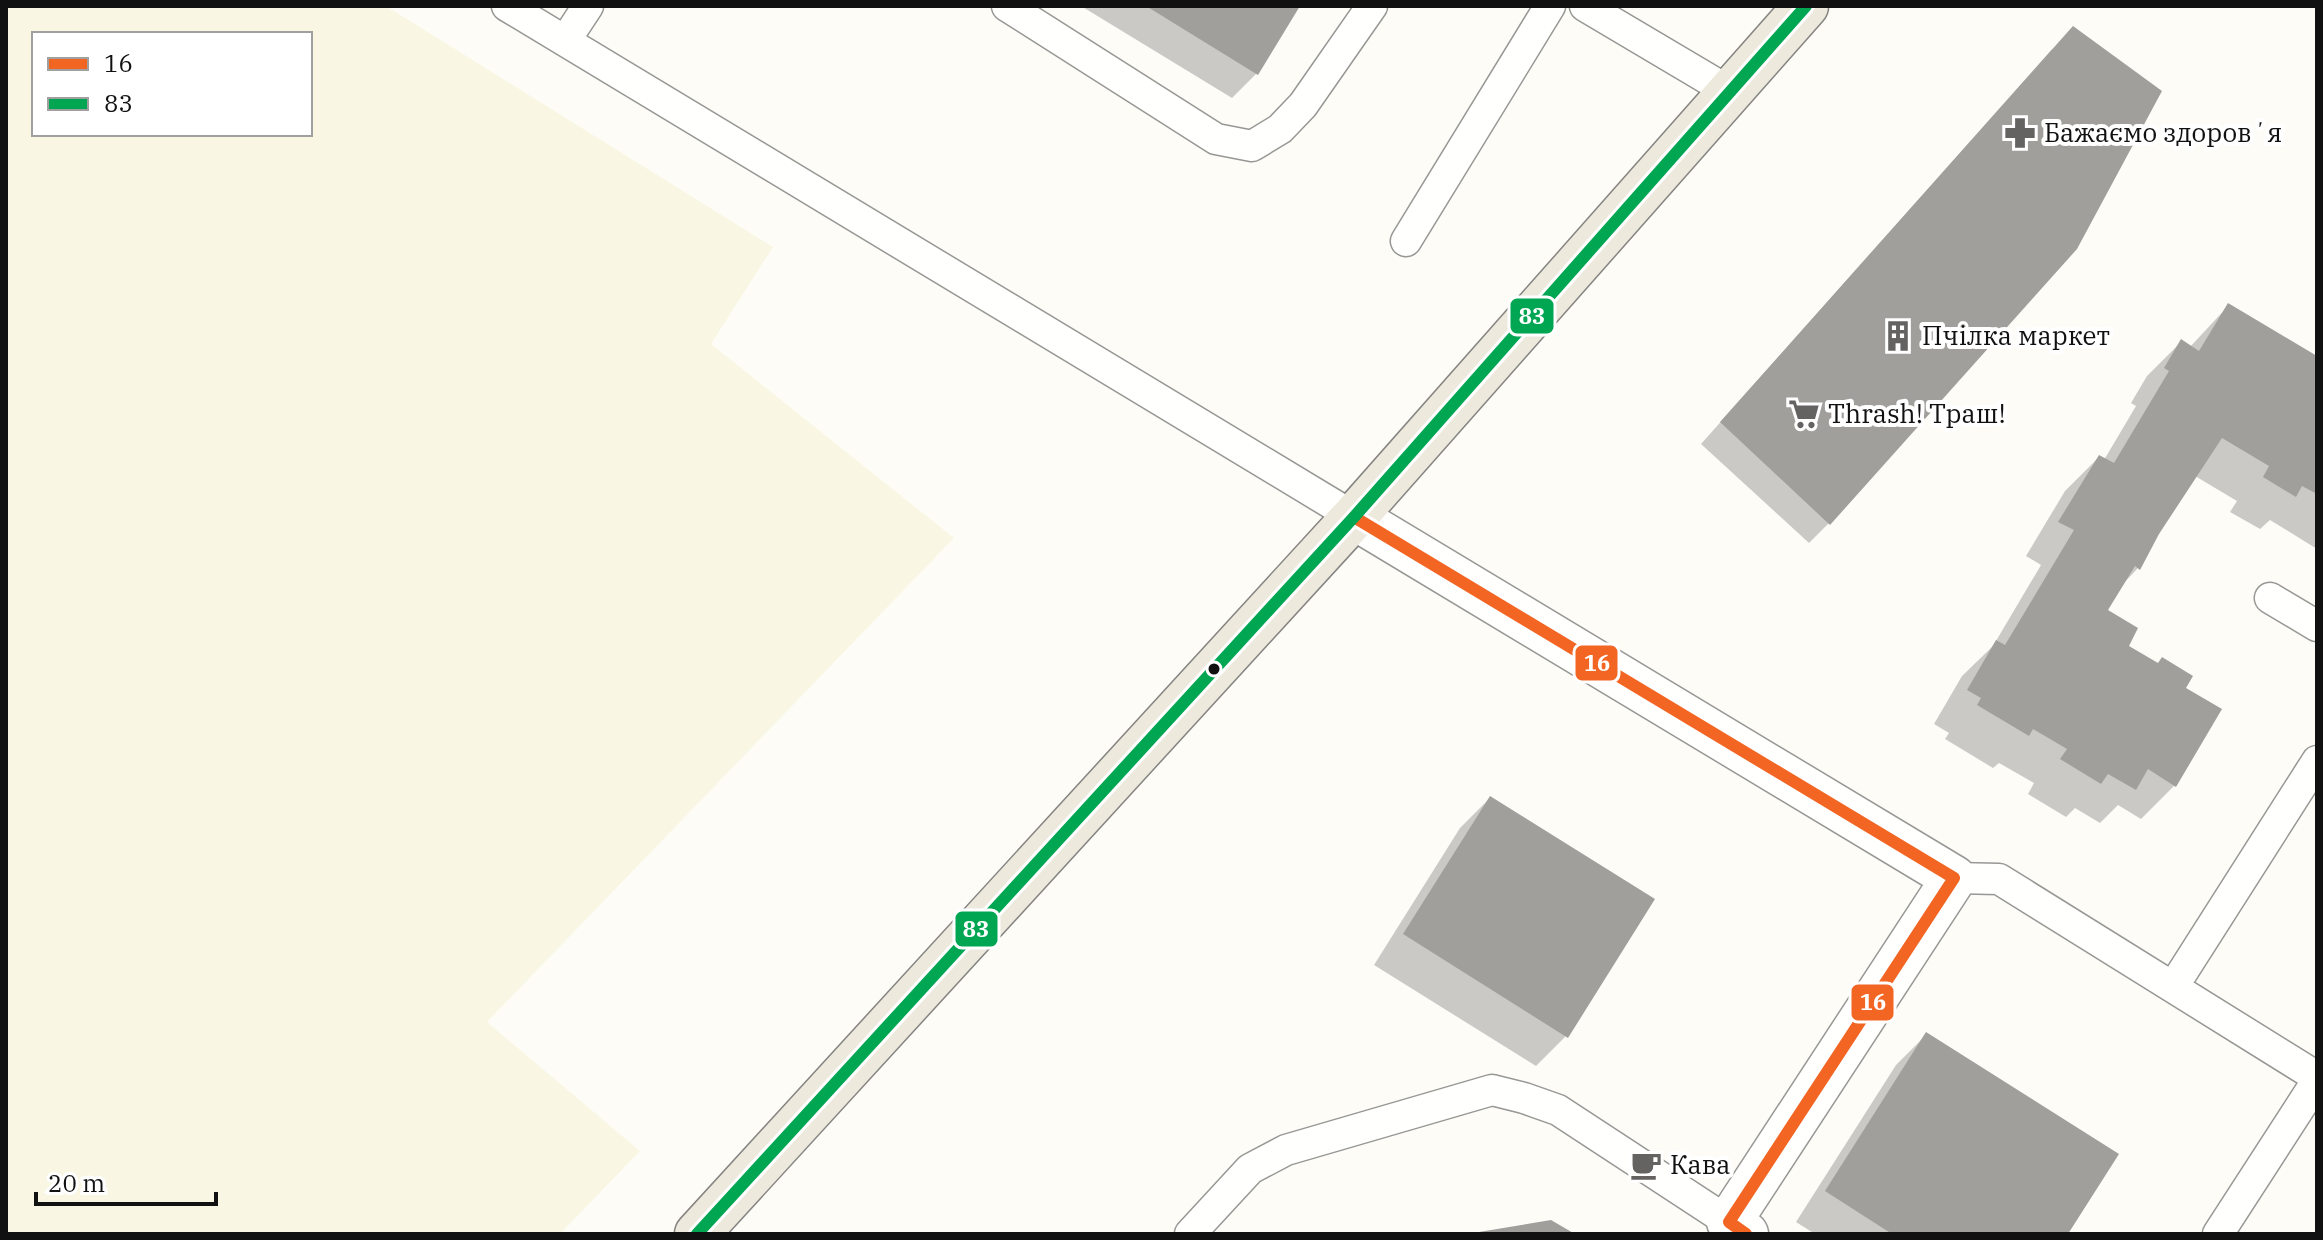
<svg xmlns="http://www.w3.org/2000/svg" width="2323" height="1240" viewBox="0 0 2323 1240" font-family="'IBM Plex Serif',serif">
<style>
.farmland{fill:#f9f7e4;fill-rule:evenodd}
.shadow{fill:#0003}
.building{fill:#a19f9c}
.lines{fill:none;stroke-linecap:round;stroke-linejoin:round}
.lane-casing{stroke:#979795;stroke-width:33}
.street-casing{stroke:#979795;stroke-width:47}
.primary-casing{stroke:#858482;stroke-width:47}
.lane{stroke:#fffffe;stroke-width:30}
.street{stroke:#fffffe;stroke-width:44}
.primary{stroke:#ede9dc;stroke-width:44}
.bus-1-casing{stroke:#fff;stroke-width:18}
.bus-2-casing{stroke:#fff;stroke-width:18}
.bus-1{stroke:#f26522;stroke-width:12}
.bus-2{stroke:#00a651;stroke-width:12}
.bus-dot{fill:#111;stroke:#fff;stroke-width:3}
.labels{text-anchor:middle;stroke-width:8;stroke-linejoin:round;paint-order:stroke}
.poi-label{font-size:26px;fill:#111;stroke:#fff;text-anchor:start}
.line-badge{stroke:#fff;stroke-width:3}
.badge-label{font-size:22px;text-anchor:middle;font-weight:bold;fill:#fff}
</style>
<rect width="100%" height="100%" fill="#fdfcf7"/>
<path class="farmland" d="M6 6H386L773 247 711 344 954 538 487 1022 640 1151 560 1234H6ZM34 34H310V134H34Z"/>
<path class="shadow" d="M1081 6H1298L1256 74 1232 98Z
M2053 48 1829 523 1809 543 1701 444Z
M2228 306 2317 359V549L2270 520 2260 529 2230 512 2237 501 2195 476 2158 533 2138 568 2120 587 2105 610 2126 647 2183 688 2175 785 2141 819 2118 805 2100 823 2075 808 2066 817 2028 794 2034 783 1999 763 1993 768 1945 739 1949 733 1934 724 1962 676 1993 646 2041 565 2026 556 2065 491 2099 457 2104 460 2136 406 2131 403 2147 376 2181 342 2190 347Z
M1490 798 1566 1036 1536 1066 1374 965 1460 828Z
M1926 1035 2066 1234H1815L1796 1222 1896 1065Z"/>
<path class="building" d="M1146 6H1300L1258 75Z
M2073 26 2162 91 2077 249 1830 525 1720 422Z
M2228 303 2317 356V494L2302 486 2296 497 2263 477 2269 466 2222 438 2159 534 2140 570 2135 566 2108 610 2138 628 2129 646 2158 663 2162 657 2193 676 2186 688 2222 709 2176 787 2148 769 2136 790 2108 774 2101 784 2060 759 2067 749 2033 729 2029 736 1977 705 1981 698 1967 690 1996 640 2005 645 2074 530 2058 522 2099 455 2114 463 2169 371 2164 368 2181 339 2199 351Z
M1490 796 1655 899 1568 1038 1403 934Z
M1926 1032 2119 1154 2068 1234H1892L1825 1191Z
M1551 1220 1575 1234H1479V1232Z"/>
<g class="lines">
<defs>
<path id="lane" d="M507 6 1354 517
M1007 6 1216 139 1252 146 1280 129 1303 105 1372 6
M1585 6 1730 92
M565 41 588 6
M1406 241 1550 6
M2270 598 2317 626
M1954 878 1999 879 2317 1077
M2173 987 2317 761
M1190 1234 1250 1169 1286 1150 1492 1090 1524 1098 1558 1110 1729 1222
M2218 1234 2317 1081"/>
<path id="street" d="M1354 517 1954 878 1729 1222 1746 1234"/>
<path id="primary" d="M697 1234 1354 517 1806 6"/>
</defs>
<use href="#lane" class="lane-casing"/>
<use href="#street" class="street-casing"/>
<use href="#primary" class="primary-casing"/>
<use href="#lane" class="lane"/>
<use href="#street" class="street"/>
<use href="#primary" class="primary"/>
<defs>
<path id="bus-1" d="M1354 517 1954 878 1729 1222 1746 1234"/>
<path id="bus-2" d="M697 1234 1354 517 1806 6"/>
</defs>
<use href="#bus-1" class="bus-1-casing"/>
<use href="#bus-2" class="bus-2-casing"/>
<use href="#bus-1" class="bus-1"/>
<use href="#bus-2" class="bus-2"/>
</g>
<defs>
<symbol id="pharmacy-bare" viewBox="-9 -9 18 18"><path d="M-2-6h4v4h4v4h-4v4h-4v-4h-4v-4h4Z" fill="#646362" stroke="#fff" stroke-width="2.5" paint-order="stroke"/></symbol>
<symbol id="building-bare" viewBox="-9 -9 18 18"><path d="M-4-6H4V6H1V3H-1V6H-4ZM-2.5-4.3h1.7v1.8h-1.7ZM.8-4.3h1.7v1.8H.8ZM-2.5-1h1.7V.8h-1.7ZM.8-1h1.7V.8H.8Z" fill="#646362" stroke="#fff" stroke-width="2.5" paint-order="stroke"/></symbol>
<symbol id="supermarket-bare" viewBox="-9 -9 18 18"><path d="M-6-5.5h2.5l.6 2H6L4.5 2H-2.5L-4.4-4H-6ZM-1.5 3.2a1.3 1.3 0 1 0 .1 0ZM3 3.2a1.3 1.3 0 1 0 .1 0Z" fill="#646362" stroke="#fff" stroke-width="2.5" paint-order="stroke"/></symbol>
<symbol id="cafe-bare" viewBox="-9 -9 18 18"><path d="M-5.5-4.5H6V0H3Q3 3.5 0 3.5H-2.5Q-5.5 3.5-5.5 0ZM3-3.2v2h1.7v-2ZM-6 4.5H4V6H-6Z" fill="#646362" stroke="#fff" stroke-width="2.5" paint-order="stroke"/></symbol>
</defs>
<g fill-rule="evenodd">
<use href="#pharmacy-bare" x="1998" y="111" width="44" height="44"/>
<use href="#building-bare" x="1876" y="314" width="44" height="44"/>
<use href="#supermarket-bare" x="1782" y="392" width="44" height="44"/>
<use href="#cafe-bare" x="1624" y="1143" width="44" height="44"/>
</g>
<circle class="bus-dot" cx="1214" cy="669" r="7"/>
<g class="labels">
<g class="poi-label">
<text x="2044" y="142">Бажаємо здоровʼя</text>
<text x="1922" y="345">Пчілка маркет</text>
<text x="1828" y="423">Thrash! Траш!</text>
<text x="1670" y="1174">Кава</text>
</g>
</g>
<g class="line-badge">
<rect x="1509" y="297" width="46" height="38" rx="8" fill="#00a651"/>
<rect x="1574" y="644" width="45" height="38" rx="8" fill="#f26522"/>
<rect x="954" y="910" width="45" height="38" rx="8" fill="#00a651"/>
<rect x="1850" y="983" width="45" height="39" rx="8" fill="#f26522"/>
</g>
<g class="badge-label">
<text x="1532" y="324">83</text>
<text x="1597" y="671">16</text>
<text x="976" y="937">83</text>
<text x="1873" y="1010">16</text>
</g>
<rect width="2323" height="1240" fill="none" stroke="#111111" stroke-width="16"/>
<rect x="32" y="32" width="280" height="104" fill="#ffffff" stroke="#a0a0a0" stroke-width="2"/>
<rect x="48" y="58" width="40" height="12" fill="#f26522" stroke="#a0a0a0" stroke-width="2"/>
<text x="104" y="72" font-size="24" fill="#111111">16</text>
<rect x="48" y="98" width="40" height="12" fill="#00a651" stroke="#a0a0a0" stroke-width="2"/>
<text x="104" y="112" font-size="24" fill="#111111">83</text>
<path d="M36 1192v12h180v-12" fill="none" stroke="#111111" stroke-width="4"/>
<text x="48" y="1192" font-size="24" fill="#111111" stroke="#ffffff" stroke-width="6" paint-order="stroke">20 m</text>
</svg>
